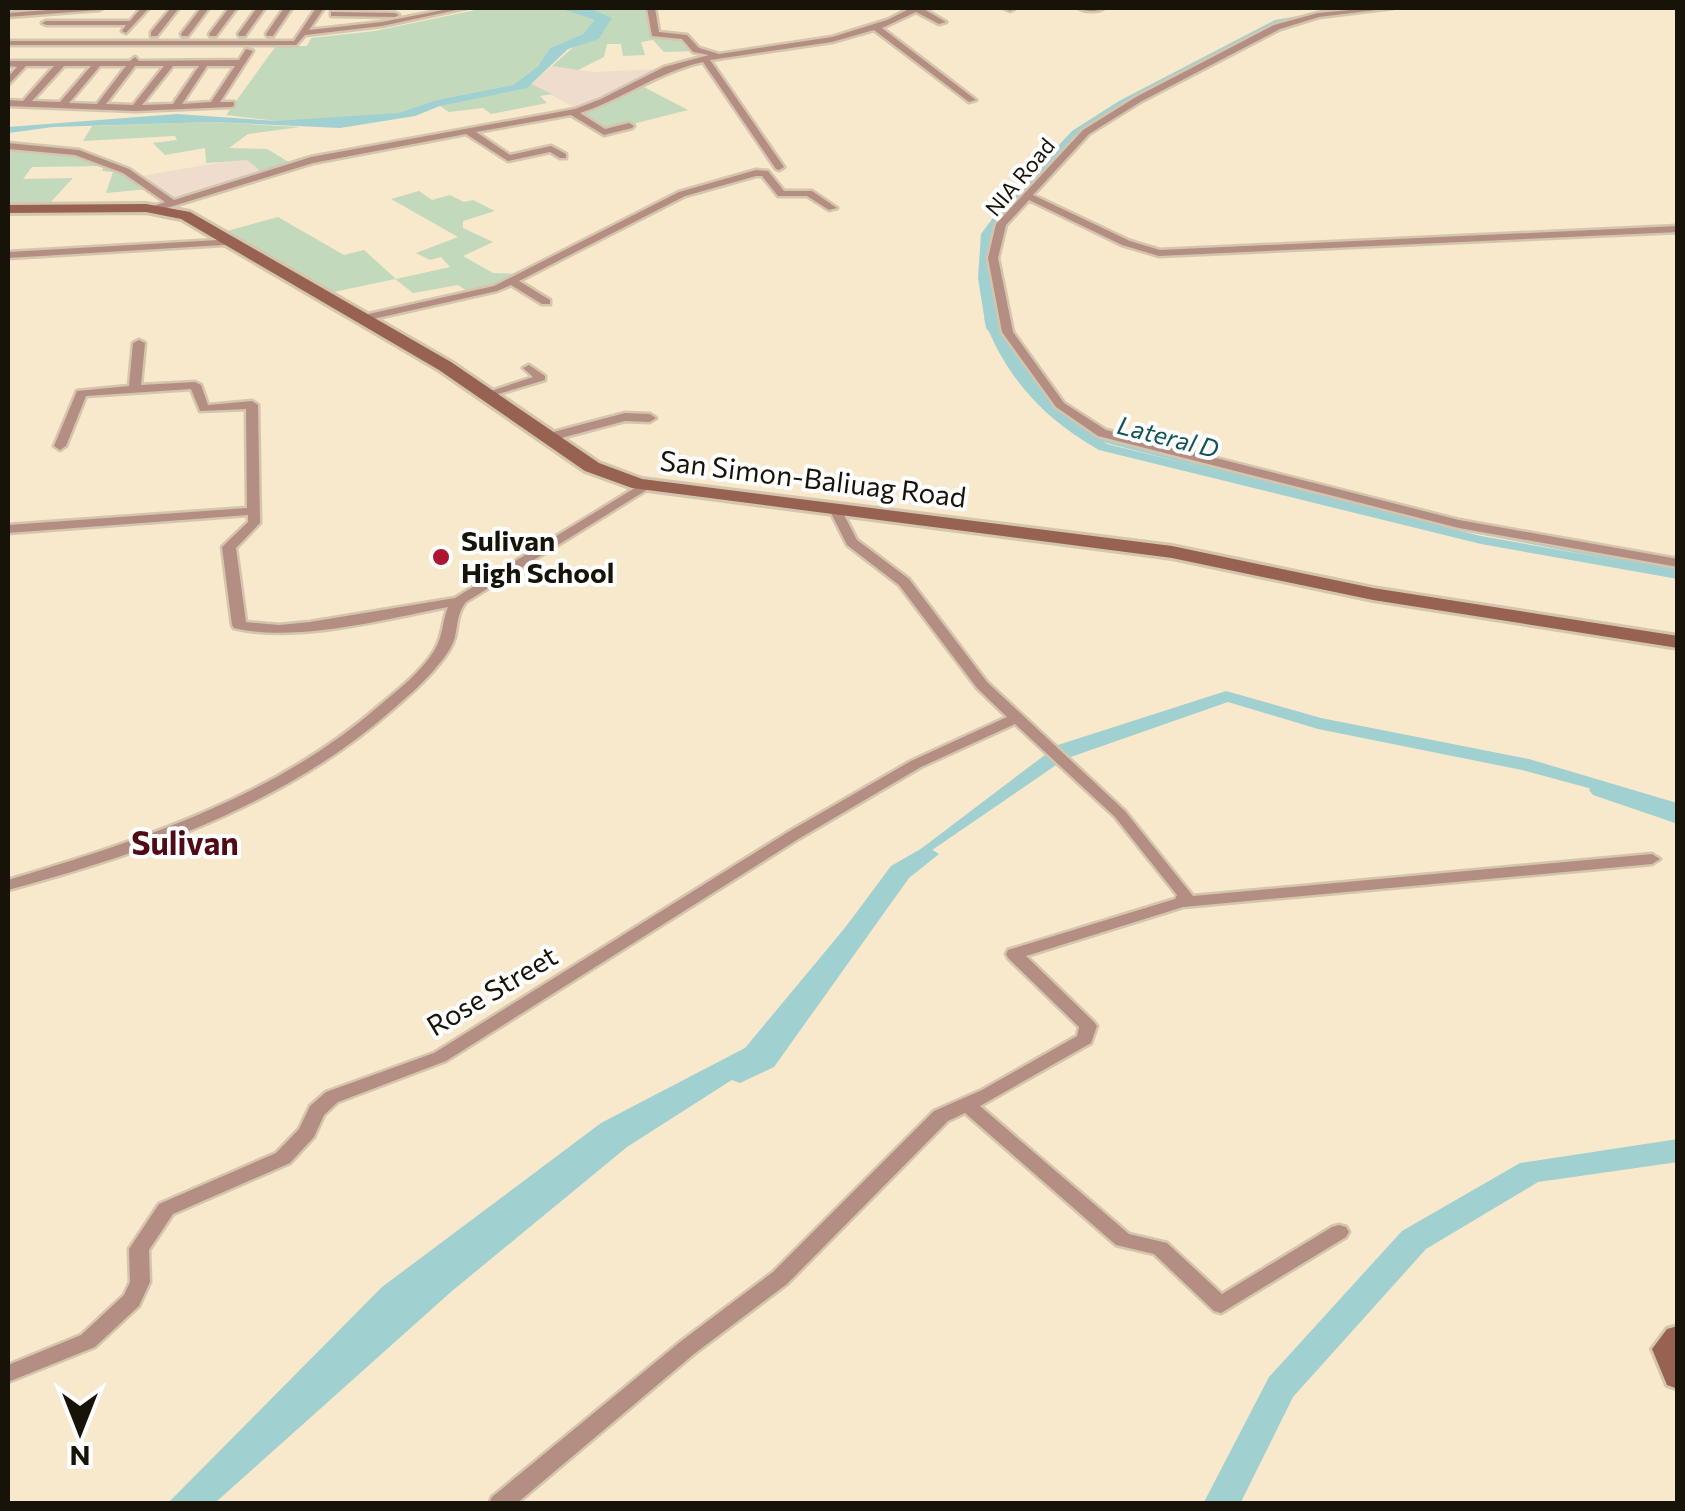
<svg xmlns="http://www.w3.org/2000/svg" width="1685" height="1511" viewBox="0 0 1685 1511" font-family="Commissioner,sans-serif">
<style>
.industrial{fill:#efdccc}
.green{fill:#c2d9bc}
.water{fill:#a1d0d1}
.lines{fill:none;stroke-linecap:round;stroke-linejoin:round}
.canal{fill:#a1d0d1;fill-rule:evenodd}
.river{fill:#a1d0d1;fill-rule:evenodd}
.street-casing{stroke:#d4c6ad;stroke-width:5}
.secondary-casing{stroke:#d4c6ad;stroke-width:6}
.street{fill:#b48e83;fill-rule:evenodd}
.secondary{fill:#976252;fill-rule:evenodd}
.poi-dot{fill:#ac1632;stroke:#fff;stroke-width:4}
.labels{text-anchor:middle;stroke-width:8;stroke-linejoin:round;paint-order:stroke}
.far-street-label{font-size:22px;fill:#181309;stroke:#fff}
.far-water-label{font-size:25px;font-style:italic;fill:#115457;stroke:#fff}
.street-label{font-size:28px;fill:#181309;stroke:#fff}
.poi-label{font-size:28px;font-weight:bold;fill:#181309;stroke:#fff;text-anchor:start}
.quarter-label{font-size:32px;font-weight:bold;fill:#510b15;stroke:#fff}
</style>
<rect width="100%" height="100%" fill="#f8e8cc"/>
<path class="industrial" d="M552 66 594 72 659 69 579 110 531 84Z
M234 160H247L263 173 172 201 136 177Z"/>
<path class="green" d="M485 8H558L596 20 583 34 550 48 538 66 513 85 436 100 398 113 341 120 276 121 226 115 276 46H307L311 38 375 31Z
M590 8H647L652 35 682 38 695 51 664 52 653 40 641 42 645 55 623 56 621 44H607L604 57 578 70 552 66 578 43 599 39 611 18Z
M531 84 552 94 540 96 547 103 491 114 483 108 449 112 440 106Z
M640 85 688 110 605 131 579 113Z
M212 122 300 127 248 134 229 148 267 149 292 164 263 173 247 160 206 163 205 148 165 155 153 143 177 140 175 136 83 141 92 126Z
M13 150C66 151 103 160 148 189L106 193 113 172 102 171 104 166 32 167 23 179 73 178 47 206H8V155Z
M419 191 432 200 450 195 464 202 473 200 495 211 463 221V228L493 242 463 256 493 273 521 274 471 294 458 285 413 293 395 279 329 293 227 231 278 217 344 255 364 250 396 279 450 267 441 257 430 260 416 253 458 237 391 199Z"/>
<path class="water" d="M558 8H590L612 18 599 39 568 49 527 88 440 106 415 116 340 128 212 122 53 127 8 133V127L177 114 276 121 398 113 436 100 513 85 538 66 550 48 583 34 595 20Z
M1347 8H1375L1315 14 1281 24 1122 107 1083 131 997 224 1002 324 1047 395 1071 420 1100 435 1422 518 1677 565V572L1400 519 1099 441 1055 415 986 328 978 278 981 234 1004 203 1072 131 1119 101 1275 20Z
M1226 691 1321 718 1529 759 1677 803V812L1522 770 1318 729 1228 702 1065 759 900 872 763 1060 627 1147 452 1291 215 1503 167 1504 382 1287 601 1123 745 1048 893 870 1058 745Z"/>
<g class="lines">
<path class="canal" d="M989 316 994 319C1017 376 1054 415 1107 444L1481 536 1678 571V579L1481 544 1099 450C1044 419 1006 378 984 319Z"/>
<path class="river" d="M1602 782 1678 807V824L1593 795 1589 790 1593 785Z
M926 846 939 854 909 878 774 1067 740 1083 729 1079 725 1072 729 1065 752 1053 891 866Z
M1678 1139V1162L1538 1182 1426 1249 1293 1397 1240 1504H1203L1269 1377 1402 1231 1520 1163Z"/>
<defs>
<path id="street" d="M74 8H103L99 10 8 17V13Z
M141 8H149L126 33 122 31 126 25H46L42 23 46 21H130Z
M171 8H179L157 36H151V32Z
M201 8H209L188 36H182L181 34Z
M229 8H237L216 36H210L209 34Z
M257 8H265L245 36H239L238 34Z
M284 8H292L273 36H267L266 34Z
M316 8H324L309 30 382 22 453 8H466L382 26 305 35 296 45H8V41H294Z
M647 8H655L659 32 687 35 699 48 719 54 832 37 887 20 911 8H922L946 22 939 24 916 12 882 28 976 100 969 102 874 30 832 42 710 60 784 167 779 170 776 169 703 62C658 72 623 99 580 113L605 129 629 123 634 126 632 128 604 135 571 115 476 132 510 155 551 146 566 154V158H560L550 152 508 161 466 134 313 163 154 212 151 211V207L165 202 123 173 75 155 8 149V143L79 150 129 169 174 200 311 157 575 109 601 99 664 67 709 55 693 52 682 39 652 36Z
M1004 8H1013L1014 9 1010 11Z
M1079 8H1104C1099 12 1084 12 1079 8Z
M1370 8H1393L1319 17 1280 29 1142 101 1089 134 1033 195 1130 241 1160 250 1678 226V232L1159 256 1122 245 1029 200 1006 225 998 258 1013 332 1064 403 1106 430 1459 520 1678 559V567L1459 528 1098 436 1056 407 1002 332 988 258 996 224 1083 130 1136 97 1274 25 1318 13Z
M334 12 395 13 399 15 395 17 331 16V12Z
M246 49 253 51 220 102H234V106L231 107 135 111 8 106V100L23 101 54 66H26L8 85V77L17 67 8 66V61H130L135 57 139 61 239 60ZM64 66H91L60 102 32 101ZM100 66H126L97 104 69 103ZM135 66H164L133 105 106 104ZM173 66H199L173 104 142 105ZM207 66H235L211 102 182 104Z
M756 170 768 171 784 191H812L837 208 829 210 807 196H778L762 176H756L685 196 519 281 550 300V304H542L511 285 497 291 364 321 359 318 364 315 494 286 679 192Z
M236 239 241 242 240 244 8 258V252Z
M139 340 145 343 141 385 195 382 201 385 208 405 252 401 258 405 260 523 236 548 246 622 279 625 310 622 455 598 643 483 647 482 653 486 466 602C457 613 458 624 455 637 452 647 446 656 439 664 425 682 408 696 391 711 284 805 142 854 8 890V880C139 841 275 797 380 705 399 689 421 672 434 651 443 637 442 622 448 607 386 619 296 643 234 628L232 625 222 547 248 522V515L8 533V525L247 508 246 409 200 411 191 389 86 396 66 446 60 450 54 446 77 391 129 386 133 343Z
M529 365 545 376V380L485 398 479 395 533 377 523 368Z
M625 413 650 414 656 418 650 422 625 421 546 442 540 438 542 435Z
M836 507 842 511 857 540 909 579 987 682 1125 811 1193 896 1652 854 1660 859 1652 864 1183 907 1026 956 1094 1022 1097 1026 1091 1043 980 1106 1129 1234 1167 1243 1222 1294 1332 1227 1339 1225 1346 1227 1349 1232 1346 1237 1221 1313 1214 1311 1154 1254 1116 1245 965 1113 948 1121 787 1284 694 1354 516 1504H489L492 1497 680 1342 773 1272 934 1111 982 1090 1077 1036 1079 1027 1008 958 1006 954 1008 950 1175 899 1177 895 1115 817 1015 724 921 767 800 838 446 1061 338 1102 324 1115 314 1137 290 1163 173 1214 149 1250 150 1282 139 1306 95 1347 8 1382V1365L81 1335 124 1295 130 1282 129 1249 159 1204 276 1153 299 1129 310 1106 326 1092 434 1053 788 832 911 761 1007 717 977 688 899 585 847 545 830 511Z"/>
<path id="secondary" d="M146 204 190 212 451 362 599 463 642 479 1172 546 1373 588 1678 636V648L1373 600 1172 558 632 488 585 471 439 370 181 219 146 212 8 213V205Z
M1678 1326V1389L1667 1385 1652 1349 1667 1329Z"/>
</defs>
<use href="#street" class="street-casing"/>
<use href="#secondary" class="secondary-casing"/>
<use href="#street" class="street"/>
<use href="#secondary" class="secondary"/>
</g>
<circle class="poi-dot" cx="441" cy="557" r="10"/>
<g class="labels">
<g class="far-street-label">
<text transform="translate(1020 177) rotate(-50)" y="8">NIA Road</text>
</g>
<g class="far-water-label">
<text transform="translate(1168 437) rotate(14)" y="9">Lateral D</text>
</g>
<g class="street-label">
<text transform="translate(813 479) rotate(7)" y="10">San Simon-Baliuag Road</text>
<text transform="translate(492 991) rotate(-31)" y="10">Rose Street</text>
</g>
<g class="poi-label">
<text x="461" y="551">Sulivan<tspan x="461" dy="32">High School</tspan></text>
</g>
<g class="quarter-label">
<text x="185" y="855">Sulivan</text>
</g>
</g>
<rect width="1685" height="1511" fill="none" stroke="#181309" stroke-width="20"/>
<g transform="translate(80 1431) rotate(180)" stroke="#ffffff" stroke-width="8" paint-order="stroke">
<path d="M0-8L18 38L0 25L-18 38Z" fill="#181309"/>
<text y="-15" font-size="28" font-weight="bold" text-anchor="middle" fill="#181309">N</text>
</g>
</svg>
